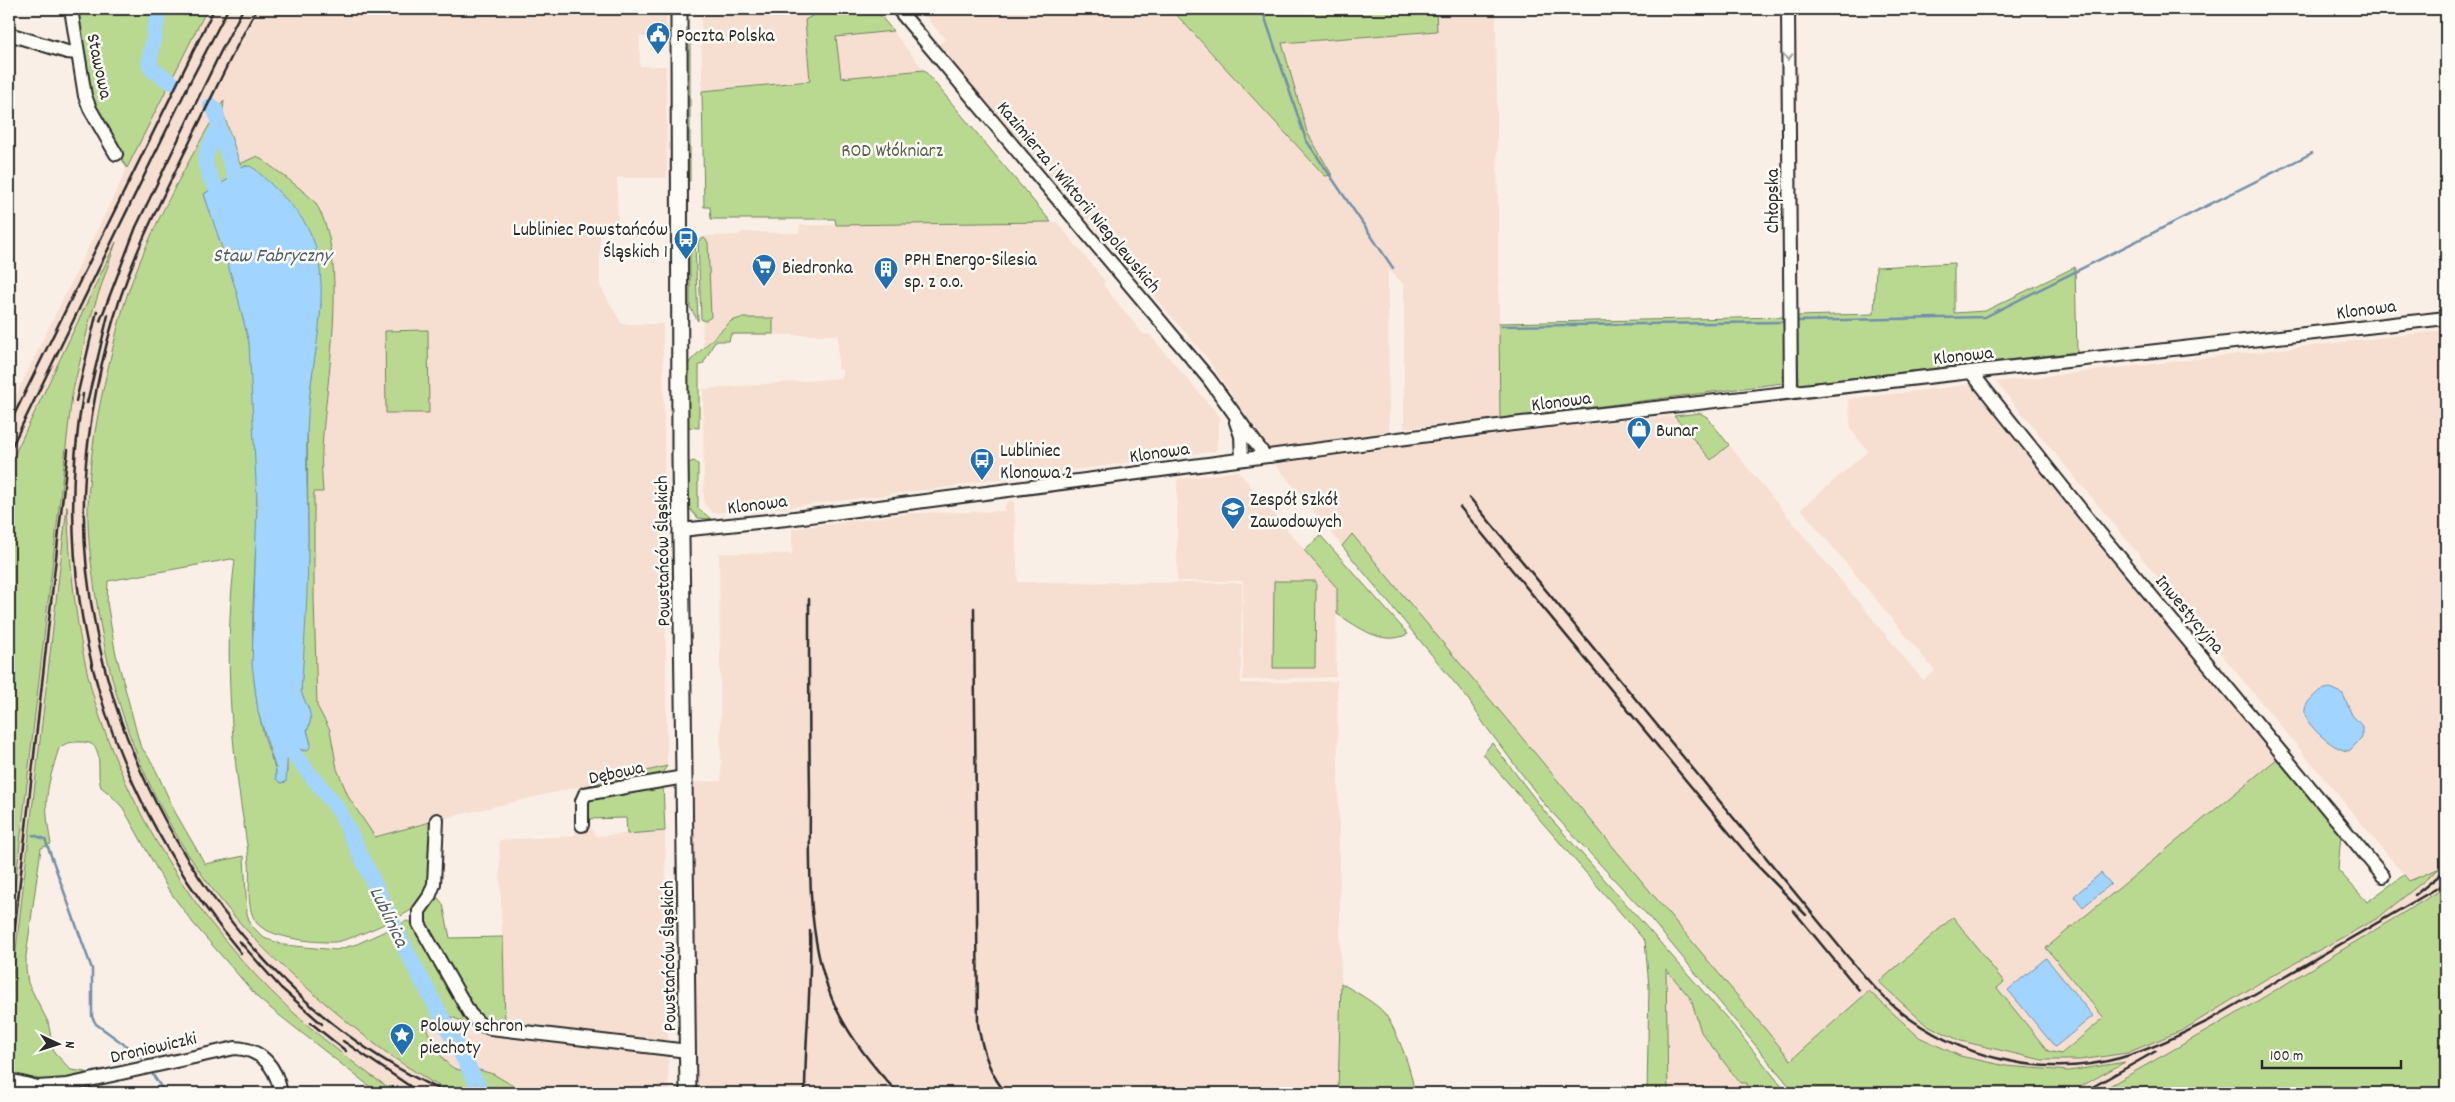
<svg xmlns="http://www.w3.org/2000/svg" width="2455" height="1102" viewBox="0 0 2455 1102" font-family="Dekko,sans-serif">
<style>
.built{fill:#f6dfd1}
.green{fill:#b9d991;stroke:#72825e;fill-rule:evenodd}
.water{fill:#a1d4fe;stroke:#7290aa}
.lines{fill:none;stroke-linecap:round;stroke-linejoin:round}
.stream{stroke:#7290aa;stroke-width:2.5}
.river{stroke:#a1d4fe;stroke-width:16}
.minor-casing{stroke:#2b2b2b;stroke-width:16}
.major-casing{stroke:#2b2b2b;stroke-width:19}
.minor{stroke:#fdfcf7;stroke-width:12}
.major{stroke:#fdfcf7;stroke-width:15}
.rail{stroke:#2b2b2b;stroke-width:2.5}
.oneway{stroke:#9e9e9b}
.labels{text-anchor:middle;stroke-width:5;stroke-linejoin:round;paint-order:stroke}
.poi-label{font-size:19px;fill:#2b2b2b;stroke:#fdfcf7;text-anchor:start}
.street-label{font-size:19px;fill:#2b2b2b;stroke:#fdfcf7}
.park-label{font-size:19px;fill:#565f4a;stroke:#fdfcf7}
.water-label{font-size:20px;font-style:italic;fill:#4e5e6a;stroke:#fdfcf7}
</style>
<rect width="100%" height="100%" fill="#faefe6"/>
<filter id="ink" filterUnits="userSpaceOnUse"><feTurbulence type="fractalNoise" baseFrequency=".02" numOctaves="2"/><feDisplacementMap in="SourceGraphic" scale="10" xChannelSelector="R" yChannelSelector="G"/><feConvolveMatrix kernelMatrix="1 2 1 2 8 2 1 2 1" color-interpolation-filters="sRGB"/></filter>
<g filter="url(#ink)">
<path class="built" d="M199 9H666L667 37H640V66H666L667 178H617L618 223H600V286L622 324H663L667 766 458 815 375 837 349 798 337 769 330 730 317 706 314 596V492L323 491 322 450 334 295 240 164 223 112V102L168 198 135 272 119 322 98 411 87 508 90 563 106 656 123 721 158 806 182 846 278 963 436 1085 459 1093H398L376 1080 306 1024 263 985 194 903 166 861 138 810 103 729 85 663 70 569 66 510 9 1010V939L64 448 80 357 90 319 114 248 9 466V409L121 181Z
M701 9H875L924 70 702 91Z
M919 9H1170L1326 176 1332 175 1307 132 1282 43 1437 31 1436 9H1496L1500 419 1404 428V285L1388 269 1389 431 1272 449 1265 444 1207 358 938 45 945 39Z
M1057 222 1105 281 1103 285 1143 334H1149L1220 417 1216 451 999 480 991 479 957 486 790 507 713 513 704 504 703 389 842 378V370L838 369V335H718L703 349 700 239 705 236 738 235 742 232 799 233 800 225Z
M2446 330V887L2231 1017 2097 1093H2069L2124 1063 2069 1071 2006 1066 1960 1056 1919 1037 1869 991 1791 1061 1352 535 1342 546 1275 464 1550 428 1674 416 1710 460 1729 445 1923 680 1935 671 1801 509 1868 451 1851 430 1848 399 1973 384 2278 758 2046 948 2105 1018 2061 1054 2048 1051 1997 988 2003 983 1953 917 1961 1041 2042 1060 2183 1030 2266 979 2438 869 2409 881 1996 382Z
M1238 471 1337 588 1336 677 1243 680V581H1177V479Z
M1009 501H1014L1018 582 1242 583 1241 683 1337 681 1341 983 1338 1093H694L692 782 721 781 719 553 792 554V529L911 513 1005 511V505Z
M578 829H592L596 836 665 831 669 1093H526L493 1074 456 1069 446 1064 427 1030 432 1022 446 1015 462 1021 473 1035 488 1031 505 1033 499 840 573 836Z
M1665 968 1691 999 1701 1032 1747 1083 1748 1093H1668Z"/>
<path class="green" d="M76 9H207L127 168 92 106Z
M812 9H875L893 31 836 37 841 78 924 70 1051 222 836 225 835 219H711L710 207H704L702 91 810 81 805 20 812 16Z
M1171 9H1436L1437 31 1282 43 1307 132 1332 175 1325 176Z
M683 37H690V181L685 183Z
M224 100 223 112 240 164 257 156C269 165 310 194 316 204 351 260 325 385 322 450 321 463 322 478 323 492H314V597L317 706 330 730 337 769 349 798 375 837 434 821C432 842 434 890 418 905 408 915 349 941 335 942 317 943 267 938 256 922 245 906 251 881 249 863 247 839 242 815 239 791 229 716 225 636 235 560L231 559 108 581 107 602 115 650 140 745 153 764 175 812 205 864 244 856 247 914 251 925 264 938 284 945 336 950 357 944 407 921 414 923 471 1025 467 1026 462 1021 446 1015 432 1022 427 1030C436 1046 447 1079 472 1068L493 1074 526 1093C506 1093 477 1097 458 1093 444 1090 431 1082 419 1074 378 1050 343 1018 306 987 188 888 123 763 98 611 93 577 87 542 88 507 89 457 98 408 110 360 117 330 124 300 136 271 160 211 191 156 224 100ZM236 165 239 167 247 166 321 304 307 415 308 542 301 692C305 705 315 716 307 730L311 745 304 751 293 746 288 747 286 752 287 772 276 779V770C239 684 257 591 257 501 256 449 256 394 249 342 243 292 221 242 204 194L232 177 231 168Z
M704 238 708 242 711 317 705 321 701 319 698 241Z
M116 242 90 319 72 395 9 939V466Z
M695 242 698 321 690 307V248Z
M1954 263V313L1985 311 2075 267 2077 352 1799 384 1796 316 1874 314 1876 267Z
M1785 317 1783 383 1500 419 1499 323Z
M741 318H773V334H731L729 341H715L703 364 699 365V428L687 427V368L690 361 731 321Z
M428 330 429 413H386L385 331Z
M1700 413 1707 417 1729 445 1711 460 1674 416Z
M694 461 698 464V508L711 519 698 518 688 507V463Z
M67 506C71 581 78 658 104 729 148 851 225 958 325 1040 349 1059 372 1078 398 1093H378L260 1000 193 923 168 889 123 808 111 795 101 787C95 771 107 742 82 742 73 742 66 742 59 748 46 790 43 800 51 844L41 848 26 956V969L28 983 48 1022 54 1052 71 1070 86 1072C63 1087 33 1082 9 1074V1010Z
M1352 534 1791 1060 1869 991 1919 1037 1960 1056 2006 1066 2069 1071 2125 1062 2069 1093H1795L1649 917 1546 806 1484 724 1468 699 1342 546Z
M1321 536 1408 634C1382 647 1359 627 1337 614V588L1304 550Z
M1274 581H1316L1315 668H1273Z
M1492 743 1545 812 1731 1023 1787 1093H1748L1747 1083H1740L1701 1032 1691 999 1666 969 1668 1093H1647L1649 987 1645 941 1483 754Z
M2278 758 2341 834 2338 870 2367 902 2404 875 2409 881 2440 868 2378 918 2266 979 2183 1030 2127 1053 2080 1060H2042L1961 1041 1925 1024 1879 982 1953 917 2004 982 1997 988 2048 1051 2061 1054 2104 1018 2046 948Z
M667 766 661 775 580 790 581 787Z
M663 785 665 831 627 834 626 818 586 819 588 799Z
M2446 887V1093H2097L2231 1017Z
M438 898 443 904 450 938 503 937 505 1026C496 1023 488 1022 481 1016 463 1001 398 911 438 898Z
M1341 983C1352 990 1378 1004 1385 1014 1397 1031 1413 1072 1414 1093H1338Z"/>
<path class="water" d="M237 165 239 167 250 166 255 169C276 189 305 214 314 242 332 298 311 358 308 415 305 456 308 499 308 540 308 590 305 641 301 691 305 705 316 714 307 730L311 745 308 750C301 752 296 745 288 747L286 782 281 783 276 779V770L258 712 252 664 257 502 249 343 236 290 204 194 232 177 231 168Z
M2330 688 2343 694 2352 715 2362 726V738L2349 751C2337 752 2307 727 2305 714 2304 707 2308 701 2313 697 2318 691 2323 689 2330 688Z
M2101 873 2111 884 2083 907 2074 896Z
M2046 958 2093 1016 2055 1047 2008 990Z"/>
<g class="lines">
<path class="stream" d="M1262 9 1306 140 1393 268
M1796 321 1985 317 2312 153
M1502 326 1785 322
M9 833 15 834
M33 835 45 839 92 969V1017L96 1024 136 1053 144 1062
M153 1075 165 1093"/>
<path class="river" d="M159 9 149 63 153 70 171 82
M211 106 216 111 219 128 239 187
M215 186C199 159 205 154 219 128
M282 726 288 747 339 810 407 952 482 1093"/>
<defs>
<path id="minor" d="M71 9 85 96 90 109 116 154
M898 9 1209 379 1265 456
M1788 9 1791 392
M9 34 67 52 77 53
M1971 372 2097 530 2383 876
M1236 422 1241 436 1242 459
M681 530 787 519 1513 424 2446 318
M437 820 434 884 429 897 419 911V924L470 1014 480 1024 490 1028 688 1051
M582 825V801L585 794 684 777
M9 1080 38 1087 67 1085 235 1048C262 1049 276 1067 281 1093"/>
<path id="major" d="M679 9 680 458 688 1093"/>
</defs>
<use href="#minor" class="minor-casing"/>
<use href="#major" class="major-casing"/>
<use href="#minor" class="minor"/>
<use href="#major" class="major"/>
<path class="rail" d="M257 9C234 49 215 91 194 133 175 173 154 212 137 253 113 311 97 374 89 436 53 691 209 988 447 1093
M100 321 136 227 220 53 243 9
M83 394C48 599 108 794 241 953
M76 401 97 311
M87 403 108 315
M9 425 214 9
M9 452 190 82 228 9
M1470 498 1848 957C1864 975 1878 994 1897 1009 1958 1058 2044 1079 2120 1058 2153 1049 2184 1033 2214 1018
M1460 507 1750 858 1806 915
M809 599C809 663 809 727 810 792 810 863 805 941 836 1008 852 1041 873 1067 898 1093
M974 608 978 1024C982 1049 989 1074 1006 1093
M2415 895 2446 870
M1793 910 1859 990
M239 941 281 988 322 1024
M9 980 68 450
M2208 1021 2446 883
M311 1023 346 1051
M343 1041 420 1093
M805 1093C805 1039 812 985 810 931
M2082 1093 2156 1051"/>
</g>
<defs><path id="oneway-chevron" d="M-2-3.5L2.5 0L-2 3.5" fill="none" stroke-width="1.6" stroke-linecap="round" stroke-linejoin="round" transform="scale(1.25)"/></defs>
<use class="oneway" href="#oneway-chevron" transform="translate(1788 57) rotate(89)"/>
</g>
<defs>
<symbol id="civic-pin" viewBox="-11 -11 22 30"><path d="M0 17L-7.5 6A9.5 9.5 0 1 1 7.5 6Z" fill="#1f6fb2" stroke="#fdfcf7"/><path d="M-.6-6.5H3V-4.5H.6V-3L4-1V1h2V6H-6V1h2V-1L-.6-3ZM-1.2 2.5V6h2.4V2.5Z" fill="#fff"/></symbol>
<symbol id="bus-pin" viewBox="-11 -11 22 30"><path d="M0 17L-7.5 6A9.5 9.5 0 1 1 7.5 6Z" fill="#1f6fb2" stroke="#fdfcf7"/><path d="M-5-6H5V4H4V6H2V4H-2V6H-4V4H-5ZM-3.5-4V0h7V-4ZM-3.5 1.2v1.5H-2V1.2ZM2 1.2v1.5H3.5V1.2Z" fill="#fff"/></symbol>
<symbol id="supermarket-pin" viewBox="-11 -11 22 30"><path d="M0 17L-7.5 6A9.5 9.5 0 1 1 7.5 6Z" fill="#1f6fb2" stroke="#fdfcf7"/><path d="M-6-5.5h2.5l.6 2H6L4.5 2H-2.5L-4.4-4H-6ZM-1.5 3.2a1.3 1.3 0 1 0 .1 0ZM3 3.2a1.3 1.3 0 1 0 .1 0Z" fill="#fff"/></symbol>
<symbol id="building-pin" viewBox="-11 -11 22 30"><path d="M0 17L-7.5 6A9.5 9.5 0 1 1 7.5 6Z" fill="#1f6fb2" stroke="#fdfcf7"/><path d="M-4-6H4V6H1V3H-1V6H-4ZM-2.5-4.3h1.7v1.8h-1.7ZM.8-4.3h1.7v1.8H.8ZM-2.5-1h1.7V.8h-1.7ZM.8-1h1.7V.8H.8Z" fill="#fff"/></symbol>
<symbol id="shop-pin" viewBox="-11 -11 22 30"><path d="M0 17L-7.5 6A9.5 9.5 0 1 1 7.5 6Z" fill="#1f6fb2" stroke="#fdfcf7"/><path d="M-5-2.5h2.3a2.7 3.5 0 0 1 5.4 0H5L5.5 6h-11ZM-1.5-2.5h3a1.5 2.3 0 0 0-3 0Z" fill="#fff"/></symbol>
<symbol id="school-pin" viewBox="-11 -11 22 30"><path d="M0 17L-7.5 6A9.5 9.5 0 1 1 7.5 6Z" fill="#1f6fb2" stroke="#fdfcf7"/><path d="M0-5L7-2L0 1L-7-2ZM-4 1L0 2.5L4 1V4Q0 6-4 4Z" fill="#fff"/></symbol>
<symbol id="sight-pin" viewBox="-11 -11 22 30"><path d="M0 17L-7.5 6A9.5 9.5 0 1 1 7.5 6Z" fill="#1f6fb2" stroke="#fdfcf7"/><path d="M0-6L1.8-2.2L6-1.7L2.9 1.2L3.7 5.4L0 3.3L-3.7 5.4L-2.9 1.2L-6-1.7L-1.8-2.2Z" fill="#fff"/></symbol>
</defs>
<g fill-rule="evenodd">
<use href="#civic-pin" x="644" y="20" width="28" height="38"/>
<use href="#bus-pin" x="672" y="225" width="28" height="38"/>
<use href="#supermarket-pin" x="750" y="252" width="28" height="38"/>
<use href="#building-pin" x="872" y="255" width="28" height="38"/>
<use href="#shop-pin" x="1625" y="415" width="28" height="38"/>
<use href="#bus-pin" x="968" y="446" width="28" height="38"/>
<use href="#school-pin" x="1219" y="495" width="28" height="38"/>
<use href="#sight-pin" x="388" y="1021" width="28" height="38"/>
</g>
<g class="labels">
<g class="poi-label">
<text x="676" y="41">Poczta Polska</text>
<text x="668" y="235" text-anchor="end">Lubliniec Powstańców<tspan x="668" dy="22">Śląskich 1</tspan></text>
<text x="904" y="265">PPH Energo-Silesia<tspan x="904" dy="22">sp. z o.o.</tspan></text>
<text x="782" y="273">Biedronka</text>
<text x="1656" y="436">Bunar</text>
<text x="1000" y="456">Lubliniec<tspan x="1000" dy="22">Klonowa 2</tspan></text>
<text x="1250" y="505">Zespół Szkół<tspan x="1250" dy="22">Zawodowych</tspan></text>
<text x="420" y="1031">Polowy schron<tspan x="420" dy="22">piechoty</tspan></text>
</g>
<g class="street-label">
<text transform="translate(101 66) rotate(78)" y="7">Stawowa</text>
<text transform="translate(1080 196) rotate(50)" y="7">Kazimierza i Wiktorii Niegolewskich</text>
<text transform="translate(1771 201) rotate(-90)" y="7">Chłopska</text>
<text transform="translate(2366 308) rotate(-7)" y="7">Klonowa</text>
<text transform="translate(1963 354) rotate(-6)" y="7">Klonowa</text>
<text transform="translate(1561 400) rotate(-7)" y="7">Klonowa</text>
<text transform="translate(1159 451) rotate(-8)" y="7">Klonowa</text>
<text transform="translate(757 503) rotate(-7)" y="7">Klonowa</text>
<text transform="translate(661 551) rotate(-91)" y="7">Powstańców Śląskich</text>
<text transform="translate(2191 613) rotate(50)" y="7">Inwestycyjna</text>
<text transform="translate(616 771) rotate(-12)" y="7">Dębowa</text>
<text transform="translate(667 956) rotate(-91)" y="7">Powstańców Śląskich</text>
<text transform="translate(153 1046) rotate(-13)" y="7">Droniowiczki</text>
</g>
<g class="park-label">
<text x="892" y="156">ROD Włókniarz</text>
</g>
<g class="water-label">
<text x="272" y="261">Staw Fabryczny</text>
<text transform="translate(390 916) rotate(64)" y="7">Lublinica</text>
</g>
</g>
<rect width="2455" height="1102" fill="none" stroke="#fdfcf7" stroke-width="30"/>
<rect x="15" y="15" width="2425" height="1072" fill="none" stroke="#2b2b2b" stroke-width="2" filter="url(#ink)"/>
<g transform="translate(58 1044) rotate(94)" stroke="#fdfcf7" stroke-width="4" paint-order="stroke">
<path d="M0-4L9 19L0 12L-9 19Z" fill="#2b2b2b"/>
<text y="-8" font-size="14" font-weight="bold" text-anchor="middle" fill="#2b2b2b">N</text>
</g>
<path d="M2262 1060v8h139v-8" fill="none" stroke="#2b2b2b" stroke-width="2.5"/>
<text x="2270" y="1060" font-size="15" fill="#2b2b2b" stroke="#fdfcf7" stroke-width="4" paint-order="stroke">100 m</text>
</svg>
